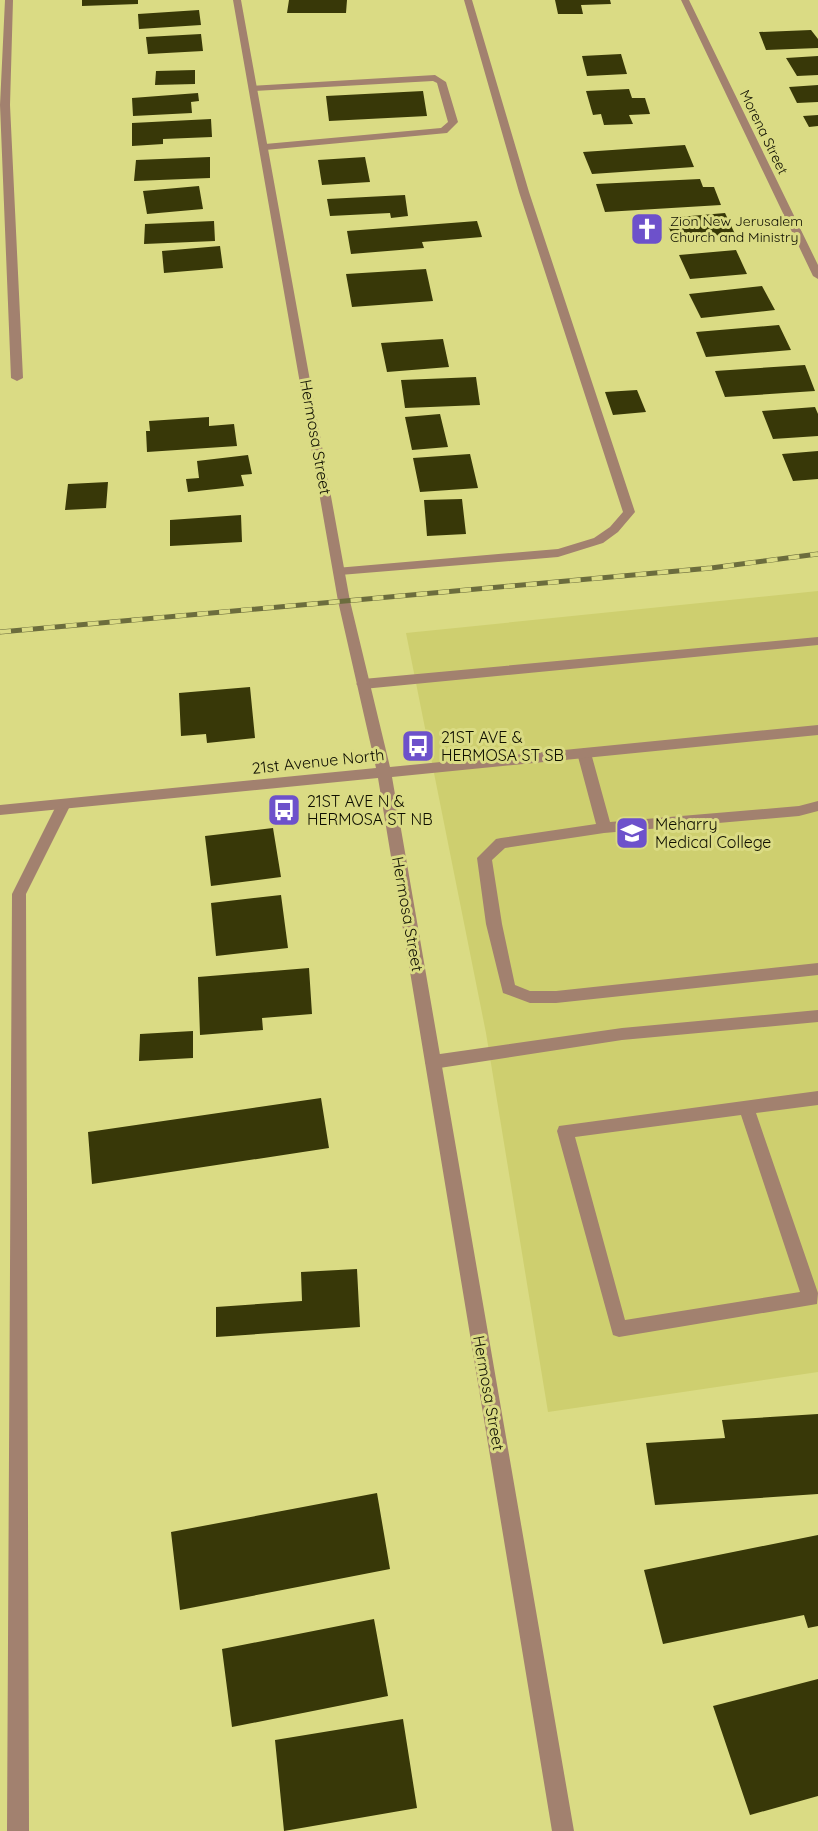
<svg xmlns="http://www.w3.org/2000/svg" width="818" height="1831" viewBox="0 0 818 1831" font-family="Quicksand,sans-serif">
<style>
.built{fill:#cecf6f}
.building{fill:#383808}
.lines{fill:none;stroke-linecap:round;stroke-linejoin:round}
.lane{fill:#a2816f;fill-rule:evenodd}
.street{fill:#a2816f;fill-rule:evenodd}
.rail-casing{stroke:#6c6d3d;stroke-width:5}
.rail{stroke:#dadb84;stroke-width:4;stroke-dasharray:11;stroke-linecap:butt}
.labels{text-anchor:middle;stroke-width:6;stroke-linejoin:round;paint-order:stroke}
.far-street-label{font-size:14px;fill:#0f0f00;stroke:#dadb84}
.far-poi-label{font-size:14px;fill:#0f0f00;stroke:#dadb84;text-anchor:start}
.street-label{font-size:16px;fill:#0f0f00;stroke:#dadb84}
.poi-label{font-size:16px;fill:#0f0f00;stroke:#dadb84;text-anchor:start}
</style>
<rect width="100%" height="100%" fill="#dadb84"/>
<path class="built" d="M818 591V1372L548 1412 486 1033 406 633Z"/>
<path class="building" d="M82 0H138V4L82 6Z
M289 0H347L346 13H287Z
M555 0H610L611 4 581 5 583 14H558Z
M199 10 201 25 139 29 138 14Z
M811 30 818 39V48L766 50 759 32Z
M201 34 203 51 148 54 146 37Z
M621 54 627 74 587 76 582 56Z
M818 56V75L797 76 786 58Z
M195 70V84L155 85 156 71Z
M818 85V102L797 103 789 87Z
M629 89 632 98H645L650 114 629 115 633 124 604 125 601 114 593 115 586 91Z
M423 91 427 116 329 121 326 96Z
M198 93 199 101 191 102 192 113 133 116 132 98Z
M818 115V126L809 127 803 116Z
M211 119 212 137 163 139V144L132 146V123Z
M685 145 694 167 592 174 583 152Z
M210 157V178L134 181 136 160Z
M365 157 370 182 322 185 318 160Z
M700 179 703 187H714L721 205 605 212 596 184Z
M199 186 203 209 147 214 143 191Z
M405 195 408 216 391 218 390 213 330 216 327 199Z
M725 213 735 234 674 239 668 226 683 225 679 217Z
M214 221 215 241 144 244 145 224Z
M477 221 482 237 422 242 424 248 351 254 347 231Z
M220 246 223 268 164 273 162 251Z
M736 250 747 274 690 279 679 255Z
M426 269 433 301 352 307 346 274Z
M762 286 775 310 701 318 689 294Z
M779 325 791 350 706 357 696 332Z
M443 339 449 367 387 372 381 343Z
M805 365 815 391 725 397 715 371Z
M476 377 480 405 405 408 401 380Z
M637 390 646 412 613 415 605 392Z
M815 407 818 414V436L773 439 762 411Z
M440 414 448 447 412 450 405 417Z
M209 417V426L234 424 237 446 147 452 146 431H150L149 421Z
M818 451V479L793 481 782 454Z
M470 454 478 488 420 492 413 458Z
M248 455 252 474 241 475 244 486 188 492 186 479 199 478 197 461Z
M108 482 106 508 65 510 68 484Z
M462 499 466 534 427 536 424 500Z
M241 515 242 542 170 546V520Z
M250 687 255 738 207 743 206 734 181 736 179 693Z
M273 828 281 877 211 886 205 836Z
M281 895 288 948 216 956 211 903Z
M309 968 312 1014 262 1018 263 1030 200 1035 198 977Z
M193 1031V1058L139 1061 140 1034Z
M321 1098 329 1148 92 1184 88 1132Z
M357 1269 360 1327 216 1337V1307L302 1301 301 1272Z
M818 1414V1494L655 1505 646 1443 725 1438 722 1420Z
M377 1493 390 1569 180 1610 171 1532Z
M818 1535V1626L808 1628 804 1615 663 1644 644 1570Z
M374 1619 388 1696 232 1727 222 1649Z
M818 1679V1796L750 1815 713 1706Z
M403 1719 417 1808 284 1831 275 1740Z"/>
<g class="lines">
<path class="lane" d="M5 0H13L10 105 23 378 17 381 11 378 0 105Z
M464 0H472L529 192 635 512 618 532 603 543 558 557 340 575 334 571 336 568 558 549 594 538 610 527 623 512 519 192Z
M435 75 446 82 458 122 447 133 265 150 260 147 265 144 441 128 448 122 437 83 433 81 253 91 250 90V86Z
M818 637V645L363 689 356 684 363 679Z
M584 748 591 753 610 822 799 806 818 801V811L799 816 604 833 505 848 492 860 502 924 515 985 530 991H556L818 963V975L556 1003H530L503 993 486 924 477 858 496 839 501 838 596 824 577 753Z
M64 799 71 804 26 894 29 1831H7L12 894 57 804Z
M818 1010V1022L622 1040 433 1069 427 1067 425 1062 427 1057 433 1055 622 1028Z
M818 1091V1105L756 1113 818 1293 817 1304 619 1337 613 1335 557 1131 559 1126ZM741 1115 800 1292 625 1320 575 1137Z"/>
<path class="street" d="M233 0H241L350 601 390 767 818 725V735L392 777 574 1831H552L378 778 0 815V805L376 768 338 601Z
M681 0H689L818 265V279L813 276Z"/>
<defs>
<path id="rail" d="M0 632 711 568 818 554"/>
</defs>
<use href="#rail" class="rail-casing"/>
<use href="#rail" class="rail"/>
</g>
<defs>
<symbol id="church-square" viewBox="-11 -11 22 22"><rect x="-9" y="-9" width="18" height="18" rx="4" fill="#6d51cb" stroke="#dadb84"/><path d="M-1.2-6h2.4v3.5h3.3v2.4h-3.3V6h-2.4V-.1h-3.3v-2.4h3.3Z" fill="#fff"/></symbol>
<symbol id="bus-square" viewBox="-11 -11 22 22"><rect x="-9" y="-9" width="18" height="18" rx="4" fill="#6d51cb" stroke="#dadb84"/><path d="M-5-6H5V4H4V6H2V4H-2V6H-4V4H-5ZM-3.5-4V0h7V-4ZM-3.5 1.2v1.5H-2V1.2ZM2 1.2v1.5H3.5V1.2Z" fill="#fff"/></symbol>
<symbol id="university-square" viewBox="-11 -11 22 22"><rect x="-9" y="-9" width="18" height="18" rx="4" fill="#6d51cb" stroke="#dadb84"/><path d="M0-5L7-2L0 1L-7-2ZM-4 1L0 2.5L4 1V4Q0 6-4 4Z" fill="#fff"/></symbol>
</defs>
<g fill-rule="evenodd">
<use href="#church-square" x="628" y="210" width="38" height="38"/>
<use href="#bus-square" x="399" y="727" width="38" height="38"/>
<use href="#bus-square" x="265" y="791" width="38" height="38"/>
<use href="#university-square" x="613" y="814" width="38" height="38"/>
</g>
<g class="labels">
<g class="far-street-label">
<text transform="translate(764 132) rotate(64)" y="5">Morena Street</text>
</g>
<g class="far-poi-label">
<text x="670" y="226">Zion New Jerusalem<tspan x="670" dy="16">Church and Ministry</tspan></text>
</g>
<g class="street-label">
<text transform="translate(316 437) rotate(80)" y="6">Hermosa Street</text>
<text transform="translate(318 761) rotate(-6)" y="6">21st Avenue North</text>
<text transform="translate(408 914) rotate(80)" y="6">Hermosa Street</text>
<text transform="translate(489 1393) rotate(80)" y="6">Hermosa Street</text>
</g>
<g class="poi-label">
<text x="441" y="743">21ST AVE &amp;<tspan x="441" dy="18">HERMOSA ST SB</tspan></text>
<text x="307" y="807">21ST AVE N &amp;<tspan x="307" dy="18">HERMOSA ST NB</tspan></text>
<text x="655" y="830">Meharry<tspan x="655" dy="18">Medical College</tspan></text>
</g>
</g>
</svg>
